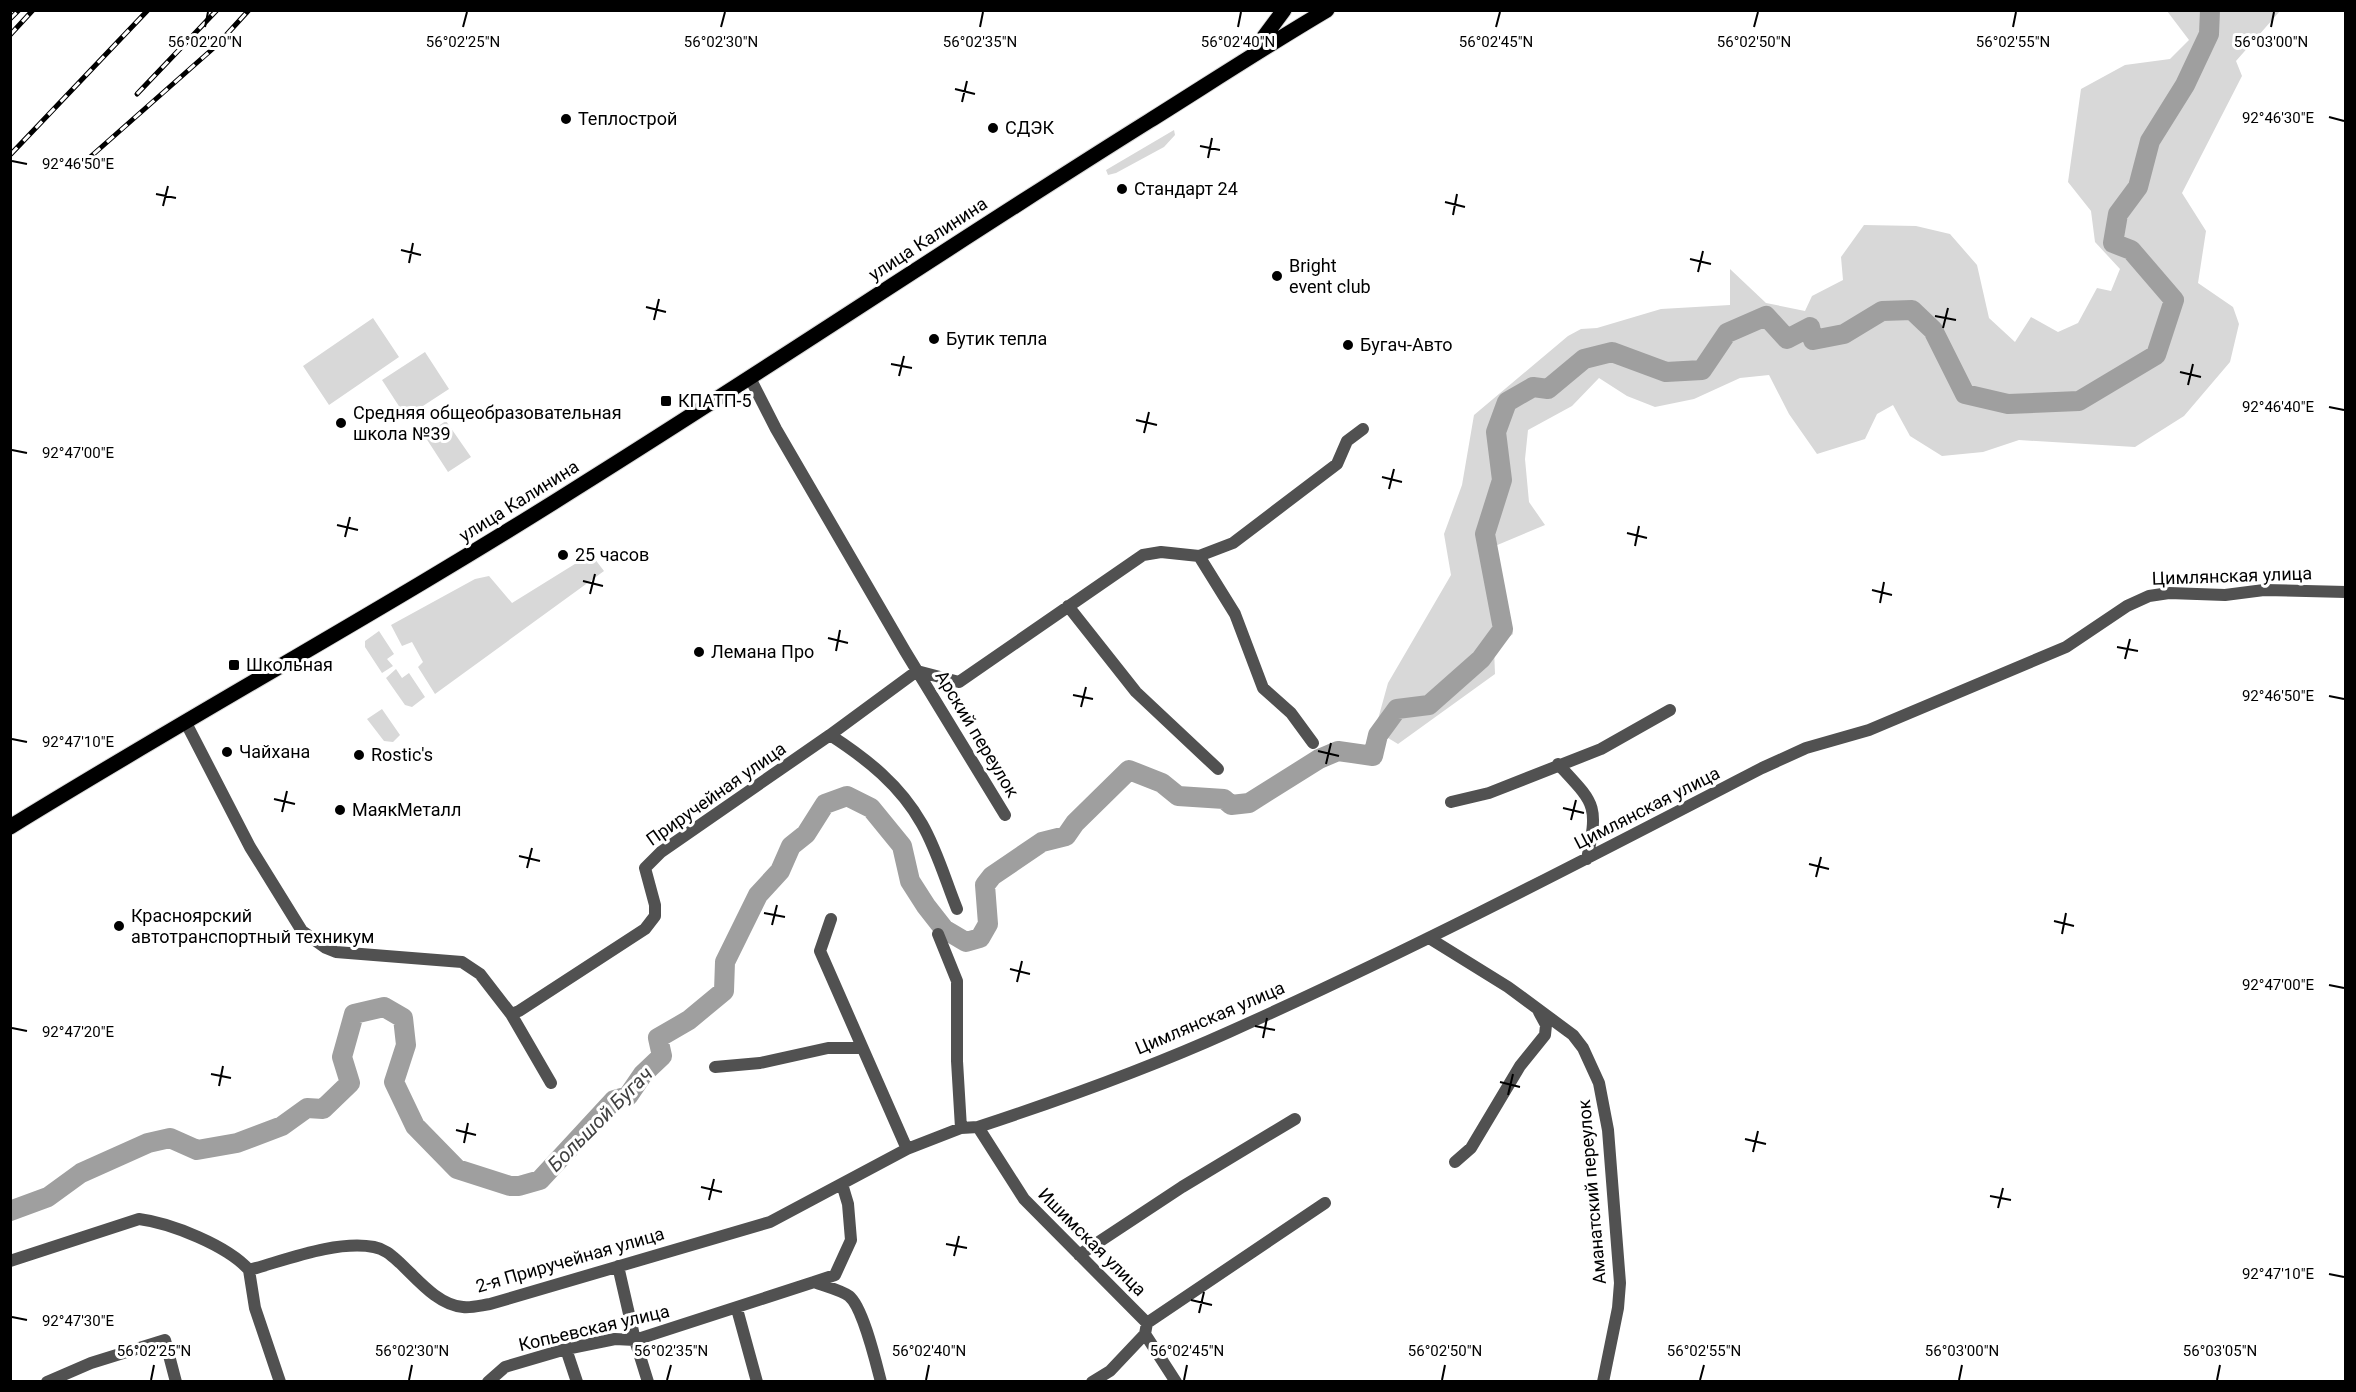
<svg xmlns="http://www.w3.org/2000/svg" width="2356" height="1392" viewBox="0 0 2356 1392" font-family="Roboto,sans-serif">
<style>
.green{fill:#d8d8d8}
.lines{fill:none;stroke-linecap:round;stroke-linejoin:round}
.river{stroke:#9f9f9f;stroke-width:20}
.primary-casing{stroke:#dbdbdb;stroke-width:17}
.minor{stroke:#515151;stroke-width:12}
.primary{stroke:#000;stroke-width:15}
.rail-casing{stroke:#000;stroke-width:5}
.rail{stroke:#fff;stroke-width:3;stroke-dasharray:9;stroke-linecap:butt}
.ticks{fill:none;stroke:#000;stroke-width:2}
.poi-dot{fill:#000;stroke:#fff;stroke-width:2}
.labels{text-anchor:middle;stroke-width:6;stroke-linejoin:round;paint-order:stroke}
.poi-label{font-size:18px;fill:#000;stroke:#fff;text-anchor:start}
.street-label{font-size:18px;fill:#000;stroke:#fff}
.water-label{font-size:20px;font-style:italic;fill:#404040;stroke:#fff}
.ticks-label{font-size:15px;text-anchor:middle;fill:#000;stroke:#fff;stroke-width:6;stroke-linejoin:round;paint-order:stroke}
</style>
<rect width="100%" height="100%" fill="#fff"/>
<path class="green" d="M2167 11H2280L2236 61 2242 76 2182 193 2206 231 2198 283 2233 307 2239 324 2230 362 2184 416 2135 447 2019 440 1983 452 1942 456 1910 436 1893 405 1877 414 1865 439 1817 454 1789 414 1769 375 1740 378 1694 399 1655 407 1627 396 1599 378 1572 406 1528 430 1525 459 1529 502 1545 525 1495 546 1513 634 1494 648 1495 674 1398 744 1375 730 1388 683 1451 575 1444 534 1462 485 1474 415 1568 336 1581 329 1597 328 1661 309 1730 305V269L1766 303 1805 311 1812 296 1843 280 1841 257 1864 225 1916 226 1950 234 1977 265 1989 318 2015 342 2031 317 2058 332 2078 323 2097 288 2111 291 2120 269 2095 242 2091 211 2068 182 2081 89 2125 65 2170 59 2189 40Z
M1174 130 1175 135 1164 147 1116 173 1108 175 1106 170Z
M373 318 399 357 329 405 303 366Z
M425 352 449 389 406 417 382 380Z
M446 421 471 457 448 472 424 435Z
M591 554 604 571 435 694 418 667 423 662 412 642 402 646 391 625 475 579 489 576 512 603Z
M379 631 394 654 387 659 393 666 382 673 365 647V641Z
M396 669 402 678 409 673 425 697 412 707 405 705 386 678Z
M382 709 400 735 393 742 384 741 367 719Z"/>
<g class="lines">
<path class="river" d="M10 1211 48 1197 81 1173 148 1143 170 1138 197 1150 237 1143 282 1126 307 1108 323 1109 350 1083 342 1057 354 1014 384 1007 403 1018 406 1045 394 1082 415 1126 457 1169 510 1186H519L540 1180 614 1100 628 1096 643 1074 662 1056 658 1038 689 1020 724 991 725 962 758 895 780 871 791 846 806 834 825 804 847 796 871 808 902 846 910 881 926 906 944 929 966 942 980 938 988 924 985 885 992 876 1042 842 1066 836 1075 823 1129 770 1162 783 1178 796 1224 799 1231 805 1249 803 1319 759 1338 751 1373 756 1378 735 1397 709 1429 705 1481 659 1503 629 1485 534 1502 480 1496 432 1507 402 1533 387 1548 389 1584 359 1612 352 1666 372 1702 370 1727 333 1766 316 1787 339 1810 327 1813 340 1844 334 1882 311 1912 310 1933 330 1965 394 2008 404 2079 401 2156 355 2174 300 2131 250 2113 243 2118 214 2138 187 2150 141 2185 85 2209 34 2210 10"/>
<defs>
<path id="primary" d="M1255 49 1284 10
M10 827C198 711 392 605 578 487 770 367 957 241 1149 121 1208 84 1266 46 1327 10"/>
</defs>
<use href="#primary" class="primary-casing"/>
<path class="minor" d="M750 378 776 429 905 651 1005 815
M1199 556 1235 614 1263 688 1291 713 1313 743
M1068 606 1136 692 1218 769
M185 721 250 847 302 931 326 948 336 952 462 962 480 974 511 1014 519 1011 645 929 655 916V905L645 868 661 852 830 735 917 671 959 682 1143 555 1161 552 1199 556 1233 543 1337 464 1347 441 1363 429
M830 735C867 759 900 785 922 824 937 850 946 882 957 909
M1558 764C1595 804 1599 804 1587 859
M1451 802 1489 793 1601 749 1670 710
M831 919 820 951 907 1149
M938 934 957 981V1061L961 1128
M1429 938 1508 987 1573 1035 1583 1048 1599 1083 1608 1130 1620 1283 1618 1308 1603 1382
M511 1014 551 1083
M715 1067 760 1063 828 1048H862
M978 1127 1024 1199 1147 1323 1145 1334 1176 1382
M1455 1162 1471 1148 1520 1066 1545 1035 1546 1025 1539 1012
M842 1184 848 1204 851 1240 835 1275 814 1282C824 1286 841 1290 849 1296 863 1307 876 1363 881 1382
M1079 1255 1182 1187 1295 1119
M10 1261 139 1219C171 1223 228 1246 249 1270 286 1260 336 1240 374 1247 385 1249 392 1256 400 1263 418 1280 438 1305 463 1307 472 1308 482 1305 490 1304L770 1222 907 1149 961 1128 978 1127C1063 1099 1147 1069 1229 1032 1410 951 1586 859 1762 768L1806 748 1869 730 2066 647 2127 606 2149 596 2169 593 2225 595 2264 590 2346 592
M618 1266 635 1340 648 1382
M249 1270 255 1308 280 1382
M737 1309 757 1382
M1147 1323 1325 1203
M566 1349 577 1382
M47 1382 91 1363 165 1340 176 1382
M488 1382 505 1367 566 1349 615 1339 635 1340 814 1282
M1092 1382 1110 1371 1145 1334"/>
<use href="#primary" class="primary"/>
<defs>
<path id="rail" d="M10 19 19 10
M10 35 33 10
M137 94 217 10
M11 154 148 10
M80 166 217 45 249 10"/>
</defs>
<use href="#rail" class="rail-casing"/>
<use href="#rail" class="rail"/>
</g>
<path class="ticks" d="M205 27 208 12M463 27 467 12M721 27 725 12M980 27 983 12M1238 27 1241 12M1496 27 1500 12M1754 27 1758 12M2013 27 2016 12M2271 27 2274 12M955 89 975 94M962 102 967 81M2329 117 2344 121M1200 146 1220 150M1208 158 1212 138M12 161 27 164M156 194 176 198M1445 202 1465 207M163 206 168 186M1453 215 1457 194M401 250 421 255M1690 259 1711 264M409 263 413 243M1698 272 1703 251M646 307 666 312M1935 316 1956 320M654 320 659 299M1943 328 1948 308M891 364 912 368M2180 372 2201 377M899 376 904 356M2188 385 2193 364M2329 407 2344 410M1136 420 1157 425M1144 433 1149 412M12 450 27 453M1382 477 1402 482M1389 489 1394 469M337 525 358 530M1627 533 1647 538M345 537 350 517M1635 546 1639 526M583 581 603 586M1872 590 1892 595M590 594 595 574M1880 603 1884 582M828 638 848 643M2117 647 2138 651M836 651 840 630M2125 659 2130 639M1073 695 1093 699M2329 696 2344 699M1081 707 1086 687M12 739 27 742M1318 751 1339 756M1326 764 1331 743M274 799 295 804M1563 808 1584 813M282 812 287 791M1571 820 1576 800M519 856 540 861M1809 864 1829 869M527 868 532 848M1816 877 1821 857M764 913 785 917M2054 921 2074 926M772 925 777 905M2062 934 2066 913M1010 969 1030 974M1017 982 1022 961M2329 985 2344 988M1255 1026 1275 1030M12 1028 27 1031M1263 1038 1267 1018M211 1074 231 1078M1500 1082 1520 1087M219 1086 223 1066M1508 1095 1513 1074M456 1130 476 1135M1745 1139 1766 1144M464 1143 468 1123M1753 1152 1758 1131M701 1187 722 1192M1990 1196 2011 1200M709 1200 714 1179M1998 1208 2003 1188M946 1244 967 1248M954 1256 959 1236M2329 1274 2344 1277M1191 1300 1212 1305M1199 1313 1204 1292M12 1317 27 1320M151 1380 154 1365M409 1380 412 1365M667 1380 671 1365M926 1380 929 1365M1184 1380 1187 1365M1442 1380 1445 1365M1700 1380 1704 1365M1959 1380 1962 1365M2217 1380 2220 1365"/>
<g class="poi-dot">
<circle cx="566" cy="119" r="6"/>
<circle cx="993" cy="128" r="6"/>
<circle cx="1122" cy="189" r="6"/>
<circle cx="1277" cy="276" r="6"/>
<circle cx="934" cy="339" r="6"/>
<circle cx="1348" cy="345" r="6"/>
<rect x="660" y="395" width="12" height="12" rx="3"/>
<circle cx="341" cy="423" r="6"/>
<circle cx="563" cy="555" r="6"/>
<circle cx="699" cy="652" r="6"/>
<rect x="228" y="659" width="12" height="12" rx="3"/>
<circle cx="227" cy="752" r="6"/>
<circle cx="359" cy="755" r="6"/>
<circle cx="340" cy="810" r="6"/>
<circle cx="119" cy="926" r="6"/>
</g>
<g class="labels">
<g class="poi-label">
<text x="578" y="125">Теплострой</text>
<text x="1005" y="134">СДЭК</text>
<text x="1134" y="195">Стандарт 24</text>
<text x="1289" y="272">Bright<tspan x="1289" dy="21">event club</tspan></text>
<text x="946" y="345">Бутик тепла</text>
<text x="1360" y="351">Бугач-Авто</text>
<text x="678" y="407">КПАТП-5</text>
<text x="353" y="419">Средняя общеобразовательная<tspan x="353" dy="21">школа №39</tspan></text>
<text x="575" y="561">25 часов</text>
<text x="711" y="658">Лемана Про</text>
<text x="246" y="671">Школьная</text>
<text x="239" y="758">Чайхана</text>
<text x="371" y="761">Rostic's</text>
<text x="352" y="816">МаякМеталл</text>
<text x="131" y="922">Красноярский<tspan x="131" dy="21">автотранспортный техникум</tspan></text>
</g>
<g class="street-label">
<text transform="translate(928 239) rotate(-33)" y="6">улица Калинина</text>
<text transform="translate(519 501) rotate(-32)" y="6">улица Калинина</text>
<text transform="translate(2232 576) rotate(-2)" y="6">Цимлянская улица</text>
<text transform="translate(977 734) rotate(59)" y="6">Арский переулок</text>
<text transform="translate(716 794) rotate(-35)" y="6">Приручейная улица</text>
<text transform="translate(1647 808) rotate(-27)" y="6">Цимлянская улица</text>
<text transform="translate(1210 1018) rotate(-23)" y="6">Цимлянская улица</text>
<text transform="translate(1592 1192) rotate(-95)" y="6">Аманатский переулок</text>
<text transform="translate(1092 1242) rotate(45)" y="6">Ишимская улица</text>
<text transform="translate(570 1260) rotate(-16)" y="6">2-я Приручейная улица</text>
<text transform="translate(594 1328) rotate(-13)" y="6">Копьевская улица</text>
</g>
<g class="water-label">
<text transform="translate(600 1119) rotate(-45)" y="7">Большой Бугач</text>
</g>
</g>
<g class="ticks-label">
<text x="205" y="47">56°02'20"N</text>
<text x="463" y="47">56°02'25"N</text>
<text x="721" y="47">56°02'30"N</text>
<text x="980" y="47">56°02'35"N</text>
<text x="1238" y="47">56°02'40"N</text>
<text x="1496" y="47">56°02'45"N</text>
<text x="1754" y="47">56°02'50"N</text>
<text x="2013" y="47">56°02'55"N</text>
<text x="2271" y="47">56°03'00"N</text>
<text x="2278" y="123">92°46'30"E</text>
<text x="78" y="169">92°46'50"E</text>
<text x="2278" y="412">92°46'40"E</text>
<text x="78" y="458">92°47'00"E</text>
<text x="2278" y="701">92°46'50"E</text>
<text x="78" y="747">92°47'10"E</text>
<text x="2278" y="990">92°47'00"E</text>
<text x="78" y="1037">92°47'20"E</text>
<text x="2278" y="1279">92°47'10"E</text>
<text x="78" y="1326">92°47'30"E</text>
<text x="154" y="1356">56°02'25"N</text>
<text x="412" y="1356">56°02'30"N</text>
<text x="671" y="1356">56°02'35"N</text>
<text x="929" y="1356">56°02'40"N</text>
<text x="1187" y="1356">56°02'45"N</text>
<text x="1445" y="1356">56°02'50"N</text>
<text x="1704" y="1356">56°02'55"N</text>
<text x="1962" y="1356">56°03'00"N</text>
<text x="2220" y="1356">56°03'05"N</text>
</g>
<rect width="2356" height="1392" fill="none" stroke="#000000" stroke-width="24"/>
</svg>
